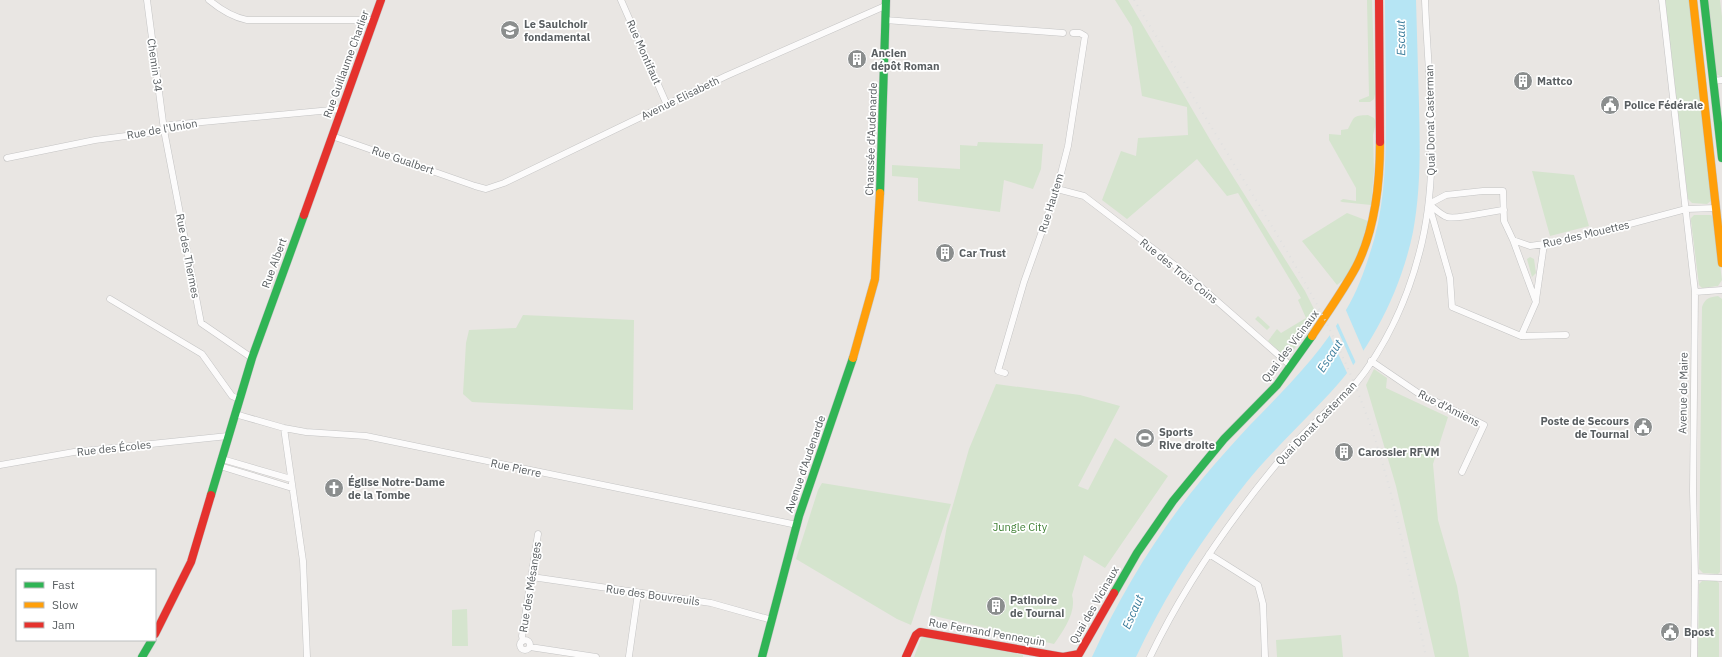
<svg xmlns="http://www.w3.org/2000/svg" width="1722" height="657" viewBox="0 0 1722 657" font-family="'IBM Plex Sans',sans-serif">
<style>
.green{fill:#d5e4ce}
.water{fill:#b6e5f4}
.pier{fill:#e9e6e3}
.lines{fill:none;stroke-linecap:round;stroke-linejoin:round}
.street-casing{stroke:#c4c4c4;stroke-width:7}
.fast-casing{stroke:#c4c4c4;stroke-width:9}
.slow-casing{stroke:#c4c4c4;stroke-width:9}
.jam-casing{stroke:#c4c4c4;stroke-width:9}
.street{stroke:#fcfbfb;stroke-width:6}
.fast{stroke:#30b455;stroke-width:8}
.slow{stroke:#ff9f0a;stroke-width:8}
.jam{stroke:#e5322d;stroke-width:8}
.rail{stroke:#e0e0e0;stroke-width:2;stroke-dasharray:1 5;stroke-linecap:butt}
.labels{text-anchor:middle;stroke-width:3.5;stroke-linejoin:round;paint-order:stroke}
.poi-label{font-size:11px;font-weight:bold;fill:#595e61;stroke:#fff;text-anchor:start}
.street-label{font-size:11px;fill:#595e61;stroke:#fff}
.park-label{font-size:11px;fill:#428237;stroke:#fff}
.water-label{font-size:12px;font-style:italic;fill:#3b7c9b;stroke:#fff}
</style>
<rect width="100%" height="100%" fill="#e9e6e3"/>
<path class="green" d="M1115 0H1128L1212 143 1305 291 1318 317 1290 355H1283L1268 341 1277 329 1281 333 1306 318 1298 300 1301 298 1238 193 1227 196 1197 159 1127 219 1102 200 1121 151 1136 156 1138 138 1188 135 1187 107 1142 96 1132 27Z
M1367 0H1372L1375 94 1374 99 1370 102H1359V100L1369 96Z
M1665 0H1690L1712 200 1707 204 1692 203 1688 199Z
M1706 0H1720L1722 17V77L1716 74Z
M1368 115 1374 118 1376 123 1373 135 1374 171 1371 205 1342 202 1340 201 1343 199 1356 201V188L1329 140V134L1341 135V130L1348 129C1355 116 1352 116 1368 115Z
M978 142 1043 144 1041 169 1033 189 1004 180 1000 212 918 201V178L892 176V165L960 169V145L977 146Z
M1532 171 1574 175 1589 226 1550 236Z
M1347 213 1368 221 1358 255 1348 276 1337 285 1302 241Z
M1694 215H1711L1714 218 1722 280 1718 286 1702 288 1699 285 1691 221V218Z
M1530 257 1534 259 1536 273 1532 277 1527 259Z
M1718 296 1722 299 1720 572 1718 574 1703 573 1699 569 1702 307C1705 298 1710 297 1718 296Z
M523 315 634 320 633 410 472 402 463 394 466 343 469 330 516 328Z
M1258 316 1270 327 1267 330 1255 319Z
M1374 369 1387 378 1386 388 1448 417 1433 464 1438 520 1457 586 1469 657H1435L1396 486 1366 385Z
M996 384 1080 395 1120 406 1078 486 1088 490 1115 438 1168 476 1105 568 1084 555 1072 595C1077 612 1063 631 1054 644L930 615 947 526 969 449Z
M822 483 951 504 911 625 897 619 796 559 818 490Z
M1702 581H1717L1719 583V657H1698L1699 584Z
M467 609 468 646H452V610Z
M1341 635 1343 657H1277L1276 640Z
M922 636 1023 655V657H914Z"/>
<path class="water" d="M1385 0H1416C1417 35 1418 70 1419 105 1420 148 1421 189 1413 232 1401 290 1371 350 1330 393 1302 423 1272 451 1246 483 1203 537 1165 595 1136 657H1092C1121 593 1158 532 1203 478 1218 460 1234 442 1250 425 1286 388 1320 355 1346 310 1359 289 1367 263 1374 240 1386 196 1386 151 1386 105 1386 70 1385 35 1385 0Z"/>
<path class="pier" d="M1345 308 1364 352 1356 363 1337 321Z
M1335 324 1354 367 1348 375 1329 334Z"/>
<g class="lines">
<defs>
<path id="street" d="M147 0 164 130 201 323 252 358
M209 0C221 10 232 17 247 20H374
M621 0 667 105
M1662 0 1695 292 1693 491 1695 577 1694 657
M885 20 1063 33
M1713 81 1722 80
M332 136 475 186 486 189 504 183 726 76 885 6
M7 158 95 140 157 132 170 125 342 109
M1057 189 1084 196 1185 273 1291 366
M1429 204 1446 195 1483 191H1503L1504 221 1513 240 1530 246 1544 244 1577 238 1686 209 1716 208
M1429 204C1434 208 1441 215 1447 217 1458 220 1490 211 1504 210
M1429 205 1450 278 1452 307 1521 336 1566 335
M1513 240 1536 302 1521 336
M1695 292 1722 290
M110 299 202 354 232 396 239 399
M1536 300 1544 244
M1371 361 1418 393 1484 425 1462 472
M1005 373 998 371 1024 282 1057 189 1068 146 1085 36 1080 33H1073
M235 414 284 428 306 432 366 436 797 525
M284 428 303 561 307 657
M222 459 291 479
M0 465 74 452 228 436
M220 466 292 488
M1209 554 1258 585 1263 604 1265 657
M532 577 711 603 772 620
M1695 577 1722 578
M520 645a5 5 0 1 1 10 0a5 5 0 1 1-10 0Z
M523 641 522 636 538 534
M530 647 596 657
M629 656 638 593
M1150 657C1185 584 1232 517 1284 455 1299 437 1317 421 1334 404 1340 399 1348 393 1353 387 1387 346 1410 294 1422 242 1440 163 1428 80 1425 0"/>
<path id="fast" d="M1704 0 1722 158
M880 193 886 0
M211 495 252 358 304 215
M1114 593 1137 553 1173 501 1224 439 1277 385 1312 336
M142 657 152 640
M762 657 799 516 853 358"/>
<path id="slow" d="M1693 0 1722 263
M1312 336C1327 313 1343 291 1356 267 1375 230 1380 183 1380 142
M853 358 875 279 880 193"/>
<path id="jam" d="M1379 0 1380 142
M304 215 381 0
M155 634 191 562 211 495
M906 657 916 635 920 632 1063 657 1079 654 1114 593"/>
</defs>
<use href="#street" class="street-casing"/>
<use href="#fast" class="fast-casing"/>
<use href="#slow" class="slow-casing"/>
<use href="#jam" class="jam-casing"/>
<use href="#street" class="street"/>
<use href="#fast" class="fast"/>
<use href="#slow" class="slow"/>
<use href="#jam" class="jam"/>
<path class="rail" d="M1134 0C1172 62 1210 125 1248 187 1291 257 1333 326 1362 403 1394 484 1408 572 1426 657"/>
</g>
<defs>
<symbol id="school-disc" viewBox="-11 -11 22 22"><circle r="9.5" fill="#8b8e8e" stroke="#fff"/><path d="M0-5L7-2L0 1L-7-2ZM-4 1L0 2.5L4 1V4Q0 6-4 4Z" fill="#fff"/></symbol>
<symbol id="building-disc" viewBox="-11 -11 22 22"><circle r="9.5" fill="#8b8e8e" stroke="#fff"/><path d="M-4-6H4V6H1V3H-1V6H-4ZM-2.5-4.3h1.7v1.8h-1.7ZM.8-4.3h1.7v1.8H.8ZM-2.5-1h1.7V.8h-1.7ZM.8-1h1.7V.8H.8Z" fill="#fff"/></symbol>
<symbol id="civic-disc" viewBox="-11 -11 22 22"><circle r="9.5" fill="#8b8e8e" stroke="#fff"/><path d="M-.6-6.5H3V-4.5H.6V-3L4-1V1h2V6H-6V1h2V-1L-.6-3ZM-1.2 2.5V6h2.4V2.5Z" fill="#fff"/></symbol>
<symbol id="stadium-disc" viewBox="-11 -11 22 22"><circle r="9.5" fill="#8b8e8e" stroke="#fff"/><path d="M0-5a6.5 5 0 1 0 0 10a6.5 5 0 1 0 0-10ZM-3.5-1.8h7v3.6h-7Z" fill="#fff"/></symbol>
<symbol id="church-disc" viewBox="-11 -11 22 22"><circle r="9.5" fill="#8b8e8e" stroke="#fff"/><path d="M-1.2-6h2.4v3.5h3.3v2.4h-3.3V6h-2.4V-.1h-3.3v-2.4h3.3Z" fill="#fff"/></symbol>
</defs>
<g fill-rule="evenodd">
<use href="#school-disc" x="499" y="19" width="22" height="22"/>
<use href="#building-disc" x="846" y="48" width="22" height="22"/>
<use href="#building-disc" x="1512" y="70" width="22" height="22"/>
<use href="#civic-disc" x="1599" y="94" width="22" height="22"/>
<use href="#building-disc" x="934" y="242" width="22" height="22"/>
<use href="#civic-disc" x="1632" y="416" width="22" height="22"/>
<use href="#stadium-disc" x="1134" y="427" width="22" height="22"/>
<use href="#building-disc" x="1333" y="441" width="22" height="22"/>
<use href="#church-disc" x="323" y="477" width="22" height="22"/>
<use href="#building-disc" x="985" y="595" width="22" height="22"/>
<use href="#civic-disc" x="1659" y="621" width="22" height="22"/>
</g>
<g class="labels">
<g class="poi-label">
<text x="524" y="28">Le Saulchoir<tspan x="524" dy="13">fondamental</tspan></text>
<text x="871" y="57">Ancien<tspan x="871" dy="13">dépôt Roman</tspan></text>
<text x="1537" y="85">Mattco</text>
<text x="1624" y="109">Police Fédérale</text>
<text x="959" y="257">Car Trust</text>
<text x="1629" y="425" text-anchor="end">Poste de Secours<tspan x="1629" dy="13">de Tournai</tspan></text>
<text x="1159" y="436">Sports<tspan x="1159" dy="13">Rive droite</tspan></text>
<text x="1358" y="456">Carossier RFVM</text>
<text x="348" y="486">Église Notre-Dame<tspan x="348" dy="13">de la Tombe</tspan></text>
<text x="1010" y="604">Patinoire<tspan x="1010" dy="13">de Tournai</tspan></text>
<text x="1684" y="636">Bpost</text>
</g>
<g class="street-label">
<text transform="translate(644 52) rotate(66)" y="4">Rue Montifaut</text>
<text transform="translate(346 64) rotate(-70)" y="4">Rue Guillaume Charlier</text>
<text transform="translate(155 65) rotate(82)" y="4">Chemin 34</text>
<text transform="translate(680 98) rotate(-26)" y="4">Avenue Elisabeth</text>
<text transform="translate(1430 120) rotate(-91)" y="4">Quai Donat Casterman</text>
<text transform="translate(162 129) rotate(-10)" y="4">Rue de l'Union</text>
<text transform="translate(871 139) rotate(-88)" y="4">Chaussée d'Audenarde</text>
<text transform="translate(403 160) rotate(19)" y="4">Rue Gualbert</text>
<text transform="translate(1051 203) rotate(-73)" y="4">Rue Hautem</text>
<text transform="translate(1586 234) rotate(-13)" y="4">Rue des Mouettes</text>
<text transform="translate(188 256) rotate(79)" y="4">Rue des Thermes</text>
<text transform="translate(274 263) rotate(-70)" y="4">Rue Albert</text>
<text transform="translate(1179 271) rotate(39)" y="4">Rue des Trois Coins</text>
<text transform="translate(1290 346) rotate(-53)" y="4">Quai des Vicinaux</text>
<text transform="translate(1683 393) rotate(-89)" y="4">Avenue de Maire</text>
<text transform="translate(1449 408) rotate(27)" y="4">Rue d'Amiens</text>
<text transform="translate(1316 423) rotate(-46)" y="4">Quai Donat Casterman</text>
<text transform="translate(114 448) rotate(-6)" y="4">Rue des Écoles</text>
<text transform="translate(805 464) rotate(-71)" y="4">Avenue d'Audenarde</text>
<text transform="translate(516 468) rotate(12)" y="4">Rue Pierre</text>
<text transform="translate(530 587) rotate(-81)" y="4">Rue des Mésanges</text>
<text transform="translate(653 595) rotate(8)" y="4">Rue des Bouvreuils</text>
<text transform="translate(1094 605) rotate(-60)" y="4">Quai des Vicinaux</text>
<text transform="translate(987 632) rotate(10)" y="4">Rue Fernand Pennequin</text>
</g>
<g class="park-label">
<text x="1020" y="531">Jungle City</text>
</g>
<g class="water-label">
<text transform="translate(1401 38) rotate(-91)" y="4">Escaut</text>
<text transform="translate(1330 356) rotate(-57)" y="4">Escaut</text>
<text transform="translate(1133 612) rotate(-66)" y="4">Escaut</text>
</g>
</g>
<rect x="16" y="569" width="140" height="72" fill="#ffffff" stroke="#bdbfc0"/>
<rect x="24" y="582" width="20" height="6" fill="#30b455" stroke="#bdbfc0"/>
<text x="52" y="589" font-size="12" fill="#595e61">Fast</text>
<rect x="24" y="602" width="20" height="6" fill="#ff9f0a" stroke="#bdbfc0"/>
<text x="52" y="609" font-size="12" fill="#595e61">Slow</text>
<rect x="24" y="622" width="20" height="6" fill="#e5322d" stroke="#bdbfc0"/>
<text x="52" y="629" font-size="12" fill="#595e61">Jam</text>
</svg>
